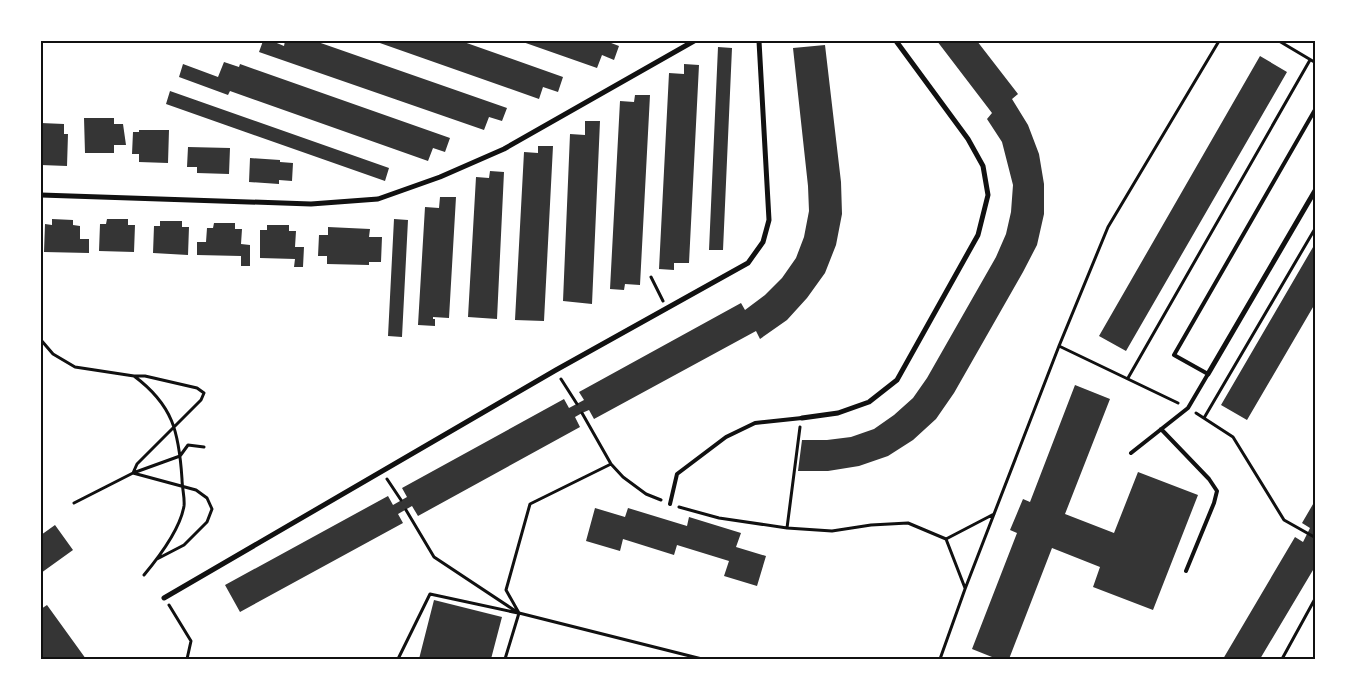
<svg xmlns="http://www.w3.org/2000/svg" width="1357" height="700" viewBox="0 0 1357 700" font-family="'Public Sans',sans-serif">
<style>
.building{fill:#353535}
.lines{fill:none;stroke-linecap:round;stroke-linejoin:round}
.path{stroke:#111;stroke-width:3}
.service{stroke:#111;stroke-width:4}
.minor{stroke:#111;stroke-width:5}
.neatline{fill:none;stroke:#111;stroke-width:2}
</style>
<rect width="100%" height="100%" fill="#fff"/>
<path class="building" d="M263 41H272L284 46 285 41H315L507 108 502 121 489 117 484 130 259 52Z
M461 41 563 77 558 92 543 87 539 99 377 42Z
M520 41H606L619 46 614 60 602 55 597 68Z
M937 41H977L1018 94 1012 99 1028 125 1039 154 1044 184V214L1037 245 1023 272 954 393 936 419 913 440 888 456 859 466 828 471H798L802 440H827L851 437 874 429 894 415 913 398 927 378 996 257 1006 234 1011 212 1013 185 1002 142 987 119 992 113Z
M825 45 841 182 842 214 836 245 825 273 807 298 787 320 760 339 756 331 594 419 589 410 582 413 575 417 580 427 418 516 412 506 398 514 403 523 240 612 225 585 388 496 393 505 407 497 402 488 564 399 569 408 584 400 579 392 741 303 745 310 765 295 782 278 796 258 804 237 809 211 808 186 793 48Z
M718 47 732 48 723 250H709Z
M1260 56 1287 72 1126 351 1099 336Z
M224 62 239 67 240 64 450 138 445 152 433 148 428 161 230 91 228 95 179 77 183 64 218 77Z
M684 64 699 65 689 263H674V270L659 269 669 73 684 74Z
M170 91 389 168 385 181 166 104Z
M635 95H650L640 285 625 284 624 290 610 289 620 101 634 102Z
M84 118H114V124H123L126 145H114V153H85Z
M585 121H600L592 304 563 301 570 134 585 135Z
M41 123 64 124V134H68L67 166 41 165Z
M139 130H169L168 163 139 162V154H132L133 132H139Z
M538 146H553L544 321 515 320 524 152 538 153Z
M188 147 230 148 229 174 197 173V167H187Z
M250 158 280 160V162L293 163 292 181 279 180V184L249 182Z
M490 171 504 172 497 319 468 317 476 177 489 178Z
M440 197H456L449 318 433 317V319H435V326L418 325 425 207 439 208Z
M52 219 73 220V225L80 226V239H89V253L44 252 45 224 52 225Z
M107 219H128V225H135L134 252 99 251 100 224H106Z
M394 219 408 220 402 337 388 336Z
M160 221H182V227H189L188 255 153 253 154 226H160Z
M214 223H235V229H242L241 244 250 245V266H241V256L197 255V242H206L207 228H213Z
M267 225H289V231H296L295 247H304L303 267H294L295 259 260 258V230H267Z
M328 227 370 229 369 237H382L381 262H369V265L327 264V256H318L319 235H328Z
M1316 242V302L1247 420 1221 405Z
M1075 385 1110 399 1065 514 1114 533 1138 472 1198 495 1153 610 1093 587 1100 567 1052 548 1009 659H997L972 649 1017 533 1010 530 1023 499 1030 502Z
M1316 499V543L1313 548 1316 549V565L1260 659H1223L1295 537 1303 542 1310 528 1302 523Z
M595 508 625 517 628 508 687 526 689 517 741 533 736 547 766 556 757 586 724 576 729 561 677 545 674 555 623 539 620 551 586 541Z
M55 525 73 550 41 573V535Z
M434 600 502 617 491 659H419Z
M47 605 86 659H41V609Z"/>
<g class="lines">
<path class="path" d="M1279 41 1316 63
M651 277 663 301
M41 340 53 354 75 367 134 376H145L197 388 204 393 201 400 137 464 133 473 196 490 207 498 212 509 207 522 184 545 157 559
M1059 346 1178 403
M134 376C173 405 179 432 182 479 182 488 185 498 184 506 180 530 159 557 144 575
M1128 378 1310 60
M561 379 577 404
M582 413 611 464 623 477 646 494 661 500
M1196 413 1233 437 1284 520 1316 538
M1204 418 1316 227
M387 479 401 500
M74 503 133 473 180 456 188 445 204 447
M679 507 719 518 787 528 832 531 871 525 908 523 946 539 965 588
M406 510 434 557 517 612
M787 528 800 427
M946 539 994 514
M169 605 191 641 187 659
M519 613 506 590 530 504 611 464
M398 659 430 594 518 613
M505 659 519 613 702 659
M940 659 965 589 1059 346 1108 227 1219 41
M1282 659 1316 597"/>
<path class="service" d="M1161 429 1209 479 1217 491 1214 503 1186 571
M1131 453 1188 408 1208 374 1174 355 1316 108
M670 504 677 474 726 437 755 423 802 418"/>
<path class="minor" d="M41 195 311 204 378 199 440 177 504 149 694 41
M1208 374 1316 189
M802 418 838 413 869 402 897 380 978 235 988 195 983 166 968 139 896 41
M164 598 556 370 748 263 763 242 769 220 759 41"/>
</g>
<rect width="1357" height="700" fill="none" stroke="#ffffff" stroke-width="85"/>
<rect x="42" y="42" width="1272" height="616" class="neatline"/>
</svg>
